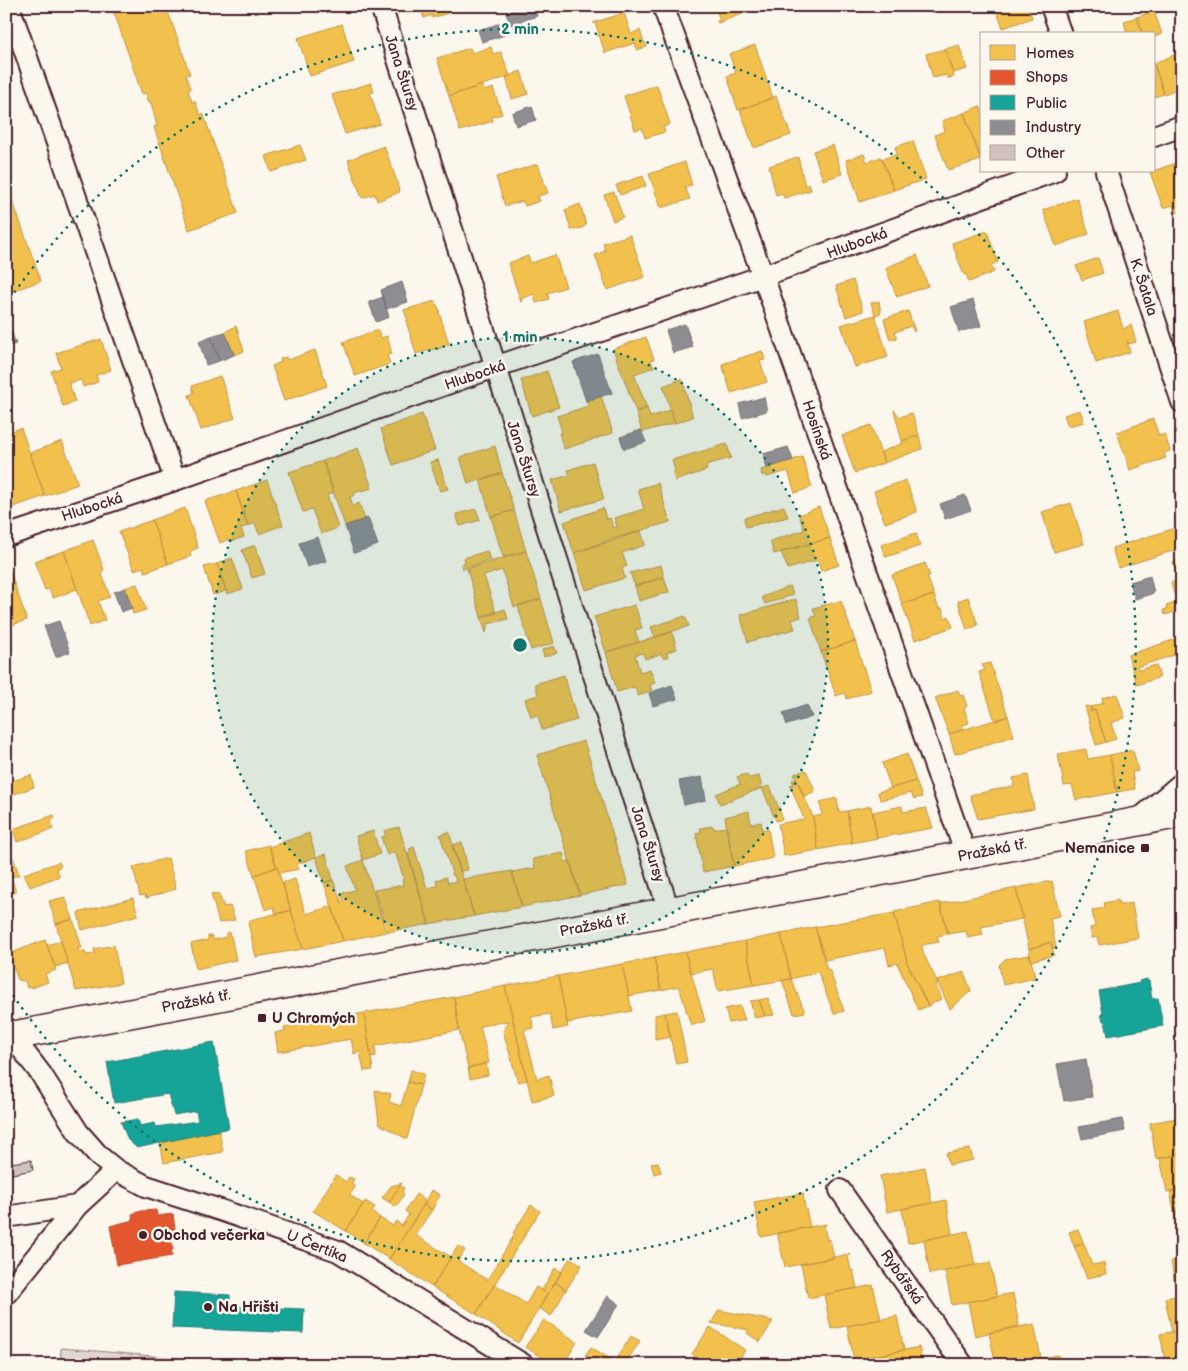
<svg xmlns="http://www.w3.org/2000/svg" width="1188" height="1371" viewBox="0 0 1188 1371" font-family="'Balsamiq Sans',sans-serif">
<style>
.green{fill:#e2d7d0;stroke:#967b7e}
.homes{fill:#f2c14e;stroke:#c09044}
.shops{fill:#e4572e;stroke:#b6462d}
.public{fill:#17a398;stroke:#267b77}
.industry{fill:#8d8d92;stroke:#796c73}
.building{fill:#cfc2bc;stroke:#4a1f2b}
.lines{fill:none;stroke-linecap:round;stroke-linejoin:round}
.street-casing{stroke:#4a1f2b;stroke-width:24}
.secondary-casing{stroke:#4a1f2b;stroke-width:31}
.street{stroke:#fbf7ec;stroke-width:20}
.secondary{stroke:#fbf7ec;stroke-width:28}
.ring{fill:none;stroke:#0f766e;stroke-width:2.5;stroke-dasharray:2.5 5}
.poi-dot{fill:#4a1f2b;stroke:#fbf7ec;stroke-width:2}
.labels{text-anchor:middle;stroke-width:5;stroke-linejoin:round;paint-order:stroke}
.street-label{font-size:15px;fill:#4a1f2b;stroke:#fbf7ec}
.poi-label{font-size:15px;font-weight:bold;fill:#4a1f2b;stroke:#fbf7ec;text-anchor:start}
.centre{fill:#0f766e;stroke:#fbf7ec;stroke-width:2.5}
.ring-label{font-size:15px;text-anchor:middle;font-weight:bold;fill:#0f766e;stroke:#fbf7ec;stroke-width:5;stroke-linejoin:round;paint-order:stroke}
</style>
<rect width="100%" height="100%" fill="#fbf7ec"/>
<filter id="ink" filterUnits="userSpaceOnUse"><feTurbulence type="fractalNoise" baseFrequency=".02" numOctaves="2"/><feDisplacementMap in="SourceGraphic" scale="10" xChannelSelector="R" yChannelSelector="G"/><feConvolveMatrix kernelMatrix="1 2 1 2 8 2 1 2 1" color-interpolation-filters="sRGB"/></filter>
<g filter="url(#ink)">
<path class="green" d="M61 1348 256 1365H60Z"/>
<path class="homes" d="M112 6H166L190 74 186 75 191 89 188 90 192 102 195 101 200 115 203 113 238 213 189 230 154 127 157 126 151 102 149 103 146 93 142 94Z
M420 6H461L453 9 454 11 432 18V15L424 18Z
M717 6H763L718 23 717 21 720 20 716 9H713Z
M995 6H1028L1032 18 1003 28Z
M1154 11 1162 34 1154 37V34H1143L1137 17Z
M624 13 631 34 640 30 644 43 645 42 647 47 637 50 635 43 605 53 599 35 597 36 599 34 595 23H593Z
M1137 17 1143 34H1127L1124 21Z
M342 24 354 62 310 76 298 38Z
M755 45 773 98 738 110 727 76 736 73 729 54Z
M959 45 967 69 953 73 945 49Z
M491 47 493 54 501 52 510 76 449 96 437 58 470 48 472 53Z
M945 49 954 77 948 78 946 75 933 78 926 54Z
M1182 52V87L1164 94 1154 63Z
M1154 64 1164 94 1154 97Z
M521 71 528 94 512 99 506 77Z
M371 83 374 92 370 93 380 124 345 134 332 95Z
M482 85 484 91 493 88 502 114 492 117 493 121 460 131 449 96Z
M657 85 670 124 663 127 665 132 645 138 642 128 635 130 624 96Z
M776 96 791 135 754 148 740 110Z
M980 106 982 110 981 160 964 113Z
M964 113 981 160 948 170 935 135 945 131 942 121Z
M913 141 926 179 894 190 882 159 897 154 895 147Z
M300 145 306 160 271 172 266 156Z
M833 145 842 174 823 180 813 151Z
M384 146 398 184 397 185 400 192 377 201 375 194 362 198 348 160Z
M864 154 867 162 881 157 894 190 860 202 846 160Z
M798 157 805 186 809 184 811 190 784 198 782 193 776 195 769 166Z
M1182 161V211L1176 213 1173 205 1163 208 1150 172Z
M685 162 692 185 685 187 690 199 661 208 649 174Z
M538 164 548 193 538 196 540 201 525 206 523 201 505 206 496 177Z
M643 176 646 186 620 195 616 185Z
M6 182 41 281 6 293Z
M614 192 623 217 613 221 604 195Z
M1077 198 1089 234 1056 246 1043 210Z
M580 204 586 225 582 228 571 230 565 210Z
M987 231 998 262 991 265 994 272 969 282 966 274 964 275 952 243Z
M630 235 645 277 607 290 595 255 605 251 603 243Z
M555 255 566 287 547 293 549 299 536 303 534 294 521 299 522 302H521L508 263 528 256 531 263Z
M917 255 928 286 897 297 886 269 887 267Z
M1098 258 1103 273 1082 280 1076 266Z
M853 280 863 311 846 317 836 286Z
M435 301 440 311 439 312 449 344 438 349 437 348 416 354 406 321H408L404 310Z
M879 301 881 313 875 315 871 303Z
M908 311 915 331 914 332 911 326 895 332 897 338 890 340 884 319Z
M1118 311 1123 329 1131 325 1136 342 1129 344 1127 341 1130 352 1096 363 1084 322Z
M875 315 888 357 855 367 841 325Z
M236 326 244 351 234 355 225 332Z
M378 330 381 338 387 336 392 354 387 355 390 364 355 376 343 342Z
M646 337 654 359 651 360 654 367 634 374 647 408 636 412 613 349Z
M101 339 111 370 96 375 98 382 83 387 81 380 69 383 75 402 63 406 51 371 61 368 56 353Z
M315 350 327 386 284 401 272 366 281 362 280 359 286 357 288 360Z
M762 351 765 360 760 361 767 382 731 393 722 364Z
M547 371 559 407 532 416 521 380Z
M220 376 235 418 201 430 189 395 194 393 192 386Z
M682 379 693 417 675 423 663 386Z
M601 396 613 433 564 449 559 433 562 432 557 416 588 406 586 401Z
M647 408 650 417 671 410 675 423 642 432 636 412Z
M894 410 900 417 912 413 919 435 902 441Z
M1080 410 1084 422 1068 426 1064 415Z
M422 414 435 450 393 465 381 429Z
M1153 419 1159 436 1165 434 1170 451 1164 453 1166 458 1130 470 1117 432Z
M871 425 884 463 855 473 842 436Z
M21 428 45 496 13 507 10 499 6 497V454L10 452 6 442V433Z
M919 435 922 449 884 463 881 452 903 443 902 441Z
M62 441 78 484 45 496 30 453Z
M727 444 731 458 706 465 707 470 675 481 673 472 675 471 672 460Z
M495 446 502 473 468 484 460 457Z
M358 448 372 488 354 493 355 495 350 497 353 506 359 503 365 519 345 526 323 461Z
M802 457 812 487 795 493 788 471 767 477 766 474 762 476 761 470Z
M438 460 448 489 440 491 430 462Z
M323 461 333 493 327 495 338 528 321 534 312 509 303 512 289 472Z
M593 462 604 499 561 511 552 480 570 475 568 470Z
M502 473 514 510 491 517 480 480Z
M267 480 283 525 259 534 255 523 248 526 236 491Z
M906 480 917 512 885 523 874 491Z
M658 483 670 522 612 539 574 553 564 522 603 508 606 519 610 518 613 528 617 527 614 518 644 509 638 489Z
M236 491 248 526 241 528 244 537 229 542V539L220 543 205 501Z
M1071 503 1084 544 1054 552 1042 512Z
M784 506 788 517 746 527 744 518Z
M819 507 830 538 774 554 770 541 804 530 799 515Z
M185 508 198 548 190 551 191 556 168 564 152 520Z
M476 509 480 520 460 526 456 514Z
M514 510 526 551 503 557 491 517Z
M152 520 168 564 145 572 143 567 134 570 119 532Z
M1182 526V548L1118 568 1112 548Z
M641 531 645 545 622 553 627 566 622 568 625 578 586 590 574 553Z
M916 533 920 546 886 557 881 545Z
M830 538 839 565 821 571 817 560 788 569 781 552Z
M93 540 104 570 101 571 110 597 98 601 105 620 90 626 64 551Z
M255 545 265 574 252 578 242 550Z
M64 551 77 589 53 598 49 589 45 590 34 561Z
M487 551 490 560 463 569 461 564 465 563 464 558Z
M526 551 541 599 514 607 502 570 484 576 496 613 481 617 467 569Z
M232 558 243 589 227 594 217 564Z
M1182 559V592L1174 594 1171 583 1178 580 1173 562Z
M925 563 930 576H927L934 595 902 604 892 575Z
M217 564 226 591 213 595 204 567Z
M661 565 664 577 635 586 630 573Z
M9 569 27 620 6 627V570Z
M664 577 669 592 639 601 635 586Z
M137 584 146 610 133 614 125 588Z
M790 586 793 595 765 604 762 597Z
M934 595 939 609 942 608 945 618 949 616 953 627 915 640 902 604Z
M968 597 978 625 967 630 958 601Z
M541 599 554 643 531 650 518 606Z
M796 599 801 617 792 620 795 629 748 642 740 615Z
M841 601 855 641 821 652 810 618 816 616 813 608Z
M1182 601V610L1165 615 1163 610 1167 609 1166 606Z
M635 605 642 628 635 630 639 642 606 652 594 617Z
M505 609 508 619 488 624 486 633 481 617Z
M685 616 689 626 655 637 651 627Z
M672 632 677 649 667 652 668 657 663 658 661 654 645 659 643 653 635 655 640 672 650 669 655 683 650 685 652 690 638 696 635 687 617 692 606 652Z
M1182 637V650L1174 653V655L1137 667 1139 670 1156 665 1160 677 1137 685 1128 655Z
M855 641 871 691 847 699 845 693 836 696 821 652Z
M554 646 557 653 544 657 542 650Z
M990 663 1008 716 995 721 979 672 985 670 982 665Z
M564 675 577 720 542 730 538 715 531 717 525 699 538 695 535 684Z
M958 690 960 696 963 695 967 706 964 708 969 723 963 725 964 729 949 734 935 698Z
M1117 694 1125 718 1111 723 1116 739 1106 742 1095 710 1090 711 1091 707 1103 703 1102 698Z
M1085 706 1091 707V712L1095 710 1106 742 1096 745Z
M1008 716 1014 736 955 754 949 734Z
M584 741 628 885 580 895 537 755Z
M1086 749 1088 759 1110 755 1117 792 1076 800 1072 785 1064 786 1058 754Z
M1133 750 1138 771 1132 772 1135 789 1117 792 1110 755Z
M907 754 916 781 891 788 882 763Z
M806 770 815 791 804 797 794 774Z
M746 774 749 778 759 776 762 788 720 804 716 794 740 784 737 777Z
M31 775 34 787 6 797V783Z
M1028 775 1034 809 978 819 970 795 1014 786 1013 778Z
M797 779 813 817 818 850 784 856 778 824 804 819 790 785 794 784 792 780Z
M916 781 922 797 914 799 911 793 880 800 878 792Z
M770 786 781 814 782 819 776 821 762 788Z
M837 798 839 812 847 811 852 843 818 850 813 817 822 815 820 802Z
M871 806 877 838 852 843 847 811Z
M902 806 903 812 926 808 933 828 877 838 873 812Z
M749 811 751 824 761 822 762 830 768 829 773 858 734 866 725 817Z
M54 815 55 818 51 822 53 829 17 842 13 829Z
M713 826 714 829 726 827 734 866 703 872 696 833 701 832 700 828Z
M399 827 429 924 388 932 374 890 403 885 402 879H404L395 852 387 855 381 837 386 836 384 831Z
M373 831 380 854 363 860 356 836Z
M449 832 474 916 429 924 408 853H411L409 849 414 847 427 888 437 886 436 880 446 877 448 883 456 881 454 875 453 876 440 835Z
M309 833 316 857 297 864 299 869 279 873 269 847Z
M462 842 468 870 460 871 452 845Z
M269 845 277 867 254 875 246 851Z
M563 853 565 862 570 861 580 895 522 907 512 872 535 868 533 859Z
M326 854 333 880 324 883 316 857Z
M13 857 19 875 11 877 16 892 6 896V860Z
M168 858 176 889 146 898 145 895 140 896 133 867Z
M363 860 386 932 343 941 324 883 333 880 342 903 344 902 341 893 355 890 347 866Z
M59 862 61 866 56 869 60 876 30 887 24 874Z
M277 867 291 910 276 915 274 907 265 910 254 875Z
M512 871 522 907 474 916 463 879Z
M295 879 306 914 332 906 343 941 303 949 282 883Z
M1052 881 1060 916 1050 918 1056 948H1053L1051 942 1029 949 1016 888Z
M1016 888 1022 919 981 927 983 935 968 938 966 931 948 934 940 904Z
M218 893 224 907 230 906 235 920 219 923 211 894Z
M65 897 73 919 56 924 49 901Z
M133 898 138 915 82 930 78 913Z
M1118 900 1119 905 1132 903 1138 938 1099 945 1097 937 1092 938 1090 928 1095 927 1092 910 1105 908 1104 903Z
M940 902 948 934 937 936 939 942 922 945 923 953 938 983H936L941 999 928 1006 906 961H907L894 912Z
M291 910 303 949 256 957 248 923 250 920Z
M894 913 907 961H906L928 1006 918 1010 897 963 889 965 885 948 825 960 815 927Z
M73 919 82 948H78L79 952 85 951 86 955 95 954 94 949 114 945 121 983 76 991 56 924Z
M815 927 827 970 829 969 844 1011 834 1014 818 972 791 979 781 934Z
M229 932 230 936H231L236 960 196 969 191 944 208 940V936H212L213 940 226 937V933Z
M781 934 791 979 754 985 745 941Z
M45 940 56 970 45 974 48 982 32 988V986L27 988 25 981 18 980 9 954Z
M61 941 68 963 55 967 47 945Z
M745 941 754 985 718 991 713 969 691 973 685 952Z
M1051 942 1054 955 1031 961 1029 949Z
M685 952 705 1021 691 1026 679 986 661 990 654 958Z
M1030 955 1035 978 1003 985 999 965 1005 959Z
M654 958 661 990 629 996 622 964Z
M622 964 632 1011 567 1023 558 976Z
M964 972 971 991 950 1009 937 981Z
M558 976 568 1027 553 1030 550 1014 531 1017 534 1028 524 1030 537 1079 549 1075 554 1096 532 1101 505 986Z
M791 979 805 1012 794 1014 782 980Z
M505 986 527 1080 518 1082 503 1031 509 1021 480 1026 489 1063 468 1068 459 1030 454 997Z
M454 997 459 1030 375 1046 376 1056 371 1057 364 1013Z
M768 998 774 1015 765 1016 759 1000Z
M759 1000 765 1016 755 1018 750 1001Z
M740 1006 745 1020 729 1023 725 1009Z
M677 1011 687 1062 676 1064 665 1013Z
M364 1013 373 1070 364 1071 360 1052 354 1054 351 1039 278 1052 275 1033 285 1031 284 1028Z
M665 1013 671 1037 655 1040V1015Z
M486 1063 488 1075 470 1079 468 1068Z
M411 1070 424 1074 421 1085 408 1082Z
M408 1082 421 1085 407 1139 379 1124 375 1090 391 1094 389 1102 401 1106Z
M1182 1117V1154L1156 1159 1150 1123Z
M219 1130 223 1152 164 1163 160 1142Z
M970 1149 973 1160 949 1165 946 1153Z
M1182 1154V1189L1167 1192 1160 1158Z
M658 1162 661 1172 654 1174 651 1163Z
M925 1167 932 1203 887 1212 880 1176Z
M336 1175 346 1182 349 1177 354 1179 351 1184 355 1187 350 1195 363 1204 346 1231 313 1211Z
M402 1183 389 1202 382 1198 391 1186Z
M400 1186 404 1188 402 1192 404 1194 396 1207 389 1202Z
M1182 1189V1224L1177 1225 1170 1191Z
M431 1190 440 1195 432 1210 424 1204Z
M803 1193 805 1209H806L810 1227 761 1237 754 1202Z
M416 1194 426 1201 389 1259 364 1243 380 1218 393 1226 396 1221 402 1226 409 1214 405 1211Z
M946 1200 952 1234 908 1243 902 1209Z
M365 1201 375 1207 372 1212 380 1218 364 1243 346 1231Z
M424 1205 432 1210 415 1235 451 1257 432 1287 389 1259Z
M531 1205 540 1211 476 1314 432 1287 458 1246 465 1250 458 1261 487 1280 515 1234 513 1233Z
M826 1224V1225L824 1226 827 1240 830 1239 834 1258 785 1267 777 1233Z
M1182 1224V1252L1177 1225Z
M1078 1229 1084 1244 1074 1246 1069 1232Z
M968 1231 975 1265 930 1274 924 1240Z
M1084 1244 1092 1265 1104 1263 1106 1274 1087 1278 1074 1246Z
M850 1254 848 1256 851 1271 853 1270 857 1288 808 1298 801 1264Z
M570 1258 582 1265 566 1290 555 1282Z
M1182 1259V1295L1177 1296 1171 1261Z
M990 1262 997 1296 952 1305 945 1271Z
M555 1268 562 1272 548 1294 542 1290Z
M555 1282 566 1290 551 1316 539 1308Z
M495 1284 526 1304 536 1287 548 1294 518 1343 476 1314Z
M873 1285 881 1319 831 1329 824 1295Z
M1013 1293 1019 1326 975 1336 968 1302Z
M1182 1295V1330L1172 1332 1165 1298Z
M719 1310 773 1321 760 1342 747 1333 749 1330 711 1323Z
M897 1316 904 1350 854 1360 847 1326Z
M544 1320 577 1342 563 1365H554L525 1347Z
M1034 1324 1041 1358 1008 1365H996L989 1333Z
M710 1327 745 1350 736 1365H708L692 1354Z
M1182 1330V1365H1166L1160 1334Z
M631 1336 640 1341 624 1365H585L590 1357 585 1355 591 1347 615 1362Z
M919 1347 923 1365H871L870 1357Z
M1058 1355 1060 1365H1012V1364Z"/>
<path class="shops" d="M156 1210 157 1216 173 1214 176 1236 171 1237 173 1250H171L172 1256 117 1265 110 1226 133 1220 132 1214 141 1211Z"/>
<path class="public" d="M1147 979V981H1149L1152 999 1158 998 1163 1026 1108 1036 1105 1021H1103L1101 1014H1103L1099 991 1140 983 1139 981Z
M214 1042 229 1128 137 1148 128 1140 121 1122 138 1119 140 1126 155 1123 156 1127 198 1121 196 1111 174 1115 168 1094 114 1103 107 1062Z
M174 1292 230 1295V1306L304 1309 303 1333 172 1328Z"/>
<path class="industry" d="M524 6H534L537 16 510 25 506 13Z
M501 23 505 35 482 42 478 30Z
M532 106 536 120 516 126 512 113Z
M402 282 408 302 386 309 381 290Z
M383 297 389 317 376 322 369 302Z
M973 300 981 326 959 332 951 307Z
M8 322 16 344 6 347V323Z
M685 324 693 347 673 353 666 330Z
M225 332 234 355 219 361 211 336Z
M211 336 219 361 206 365 199 341Z
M598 354 612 393 586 401 573 362Z
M764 397 767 411 742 418 739 404Z
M641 430 646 442 624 449 620 437Z
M788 447 793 460 767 468 763 454Z
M965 495 971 510 945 519 940 504Z
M368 518 378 545 354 553 345 526Z
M318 537 326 561 307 567 299 543Z
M1150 576 1154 593 1135 599 1130 582Z
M125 588 132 608 121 612 114 592Z
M59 621 70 652 56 657 44 626Z
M672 685 677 699 653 706 649 693Z
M807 705 812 717 787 725 783 713Z
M702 777 706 800 684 805 679 781Z
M1086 1059 1092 1097 1064 1101 1057 1064Z
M1122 1119 1125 1131 1082 1139 1079 1127Z
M608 1296 619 1304 598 1337 586 1330Z"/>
<path class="building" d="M31 1160 33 1170 12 1174 11 1163Z"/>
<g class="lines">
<defs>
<path id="street" d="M9 6 175 480
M381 6 669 911
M663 6 763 276 966 855
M1051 6 1061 34
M1154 136 1182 126
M1106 171 1182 402
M6 536 175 480 495 367 763 276 1055 171
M1137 821 1182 783
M6 1028 41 1074 78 1132 100 1157 116 1170 146 1186 223 1211 338 1251 524 1365
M840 1190 963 1365
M6 1217 77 1206
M6 1294 77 1206 116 1170"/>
<path id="secondary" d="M6 1037 966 855 1182 813"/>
</defs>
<use href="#street" class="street-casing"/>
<use href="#secondary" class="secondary-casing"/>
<use href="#street" class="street"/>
<use href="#secondary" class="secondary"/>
</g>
</g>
<circle cx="520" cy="645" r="308" fill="#0f766e" fill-opacity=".12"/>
<g class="ring">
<circle cx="520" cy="645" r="308"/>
<path d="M6 305A616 616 0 1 1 6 985"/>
</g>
<g class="poi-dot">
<rect x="1140" y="843" width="10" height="10" rx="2.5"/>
<rect x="257" y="1013" width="10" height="10" rx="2.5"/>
<circle cx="143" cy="1235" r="5"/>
<circle cx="208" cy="1307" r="5"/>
</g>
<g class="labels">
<g class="street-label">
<text transform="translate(402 73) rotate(72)" y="5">Jana Štursy</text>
<text transform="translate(857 243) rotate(-20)" y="5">Hlubocká</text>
<text transform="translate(1144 287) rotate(72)" y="5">K. Šatala</text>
<text transform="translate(475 375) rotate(-19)" y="5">Hlubocká</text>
<text transform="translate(817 430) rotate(71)" y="5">Hosínská</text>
<text transform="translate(524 459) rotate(72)" y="5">Jana Štursy</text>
<text transform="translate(92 507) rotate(-18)" y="5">Hlubocká</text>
<text transform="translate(648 844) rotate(72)" y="5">Jana Štursy</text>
<text transform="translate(992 850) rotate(-11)" y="5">Pražská tř.</text>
<text transform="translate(594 925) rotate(-11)" y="5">Pražská tř.</text>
<text transform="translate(196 1001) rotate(-11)" y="5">Pražská tř.</text>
<text transform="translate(317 1246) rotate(22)" y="5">U Čertíka</text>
<text transform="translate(902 1277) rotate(55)" y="5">Rybářská</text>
</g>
<g class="poi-label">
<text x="1135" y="853" text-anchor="end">Nemanice</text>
<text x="272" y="1023">U Chromých</text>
<text x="153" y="1240">Obchod večerka</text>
<text x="218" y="1312">Na Hřišti</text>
</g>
</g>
<circle cx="520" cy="645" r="8" class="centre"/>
<g class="ring-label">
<text x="520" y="34">2 min</text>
<text x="520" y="342">1 min</text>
</g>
<rect width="1188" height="1371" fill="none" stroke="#fbf7ec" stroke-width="25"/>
<rect x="12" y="12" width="1163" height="1346" fill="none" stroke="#4a1f2b" stroke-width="2" filter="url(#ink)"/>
<rect x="980" y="32" width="175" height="140" fill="#fbf7ec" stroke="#b4a19f"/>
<rect x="990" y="45" width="25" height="15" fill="#f2c14e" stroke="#b4a19f"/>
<text x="1026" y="58" font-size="15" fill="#4a1f2b">Homes</text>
<rect x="990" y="70" width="25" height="15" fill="#e4572e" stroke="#b4a19f"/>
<text x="1026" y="82" font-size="15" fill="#4a1f2b">Shops</text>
<rect x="990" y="95" width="25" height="15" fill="#17a398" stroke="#b4a19f"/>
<text x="1026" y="108" font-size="15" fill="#4a1f2b">Public</text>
<rect x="990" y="120" width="25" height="15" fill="#8d8d92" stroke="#b4a19f"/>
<text x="1026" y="132" font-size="15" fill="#4a1f2b">Industry</text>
<rect x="990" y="145" width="25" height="15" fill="#cfc2bc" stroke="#b4a19f"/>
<text x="1026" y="158" font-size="15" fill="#4a1f2b">Other</text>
</svg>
